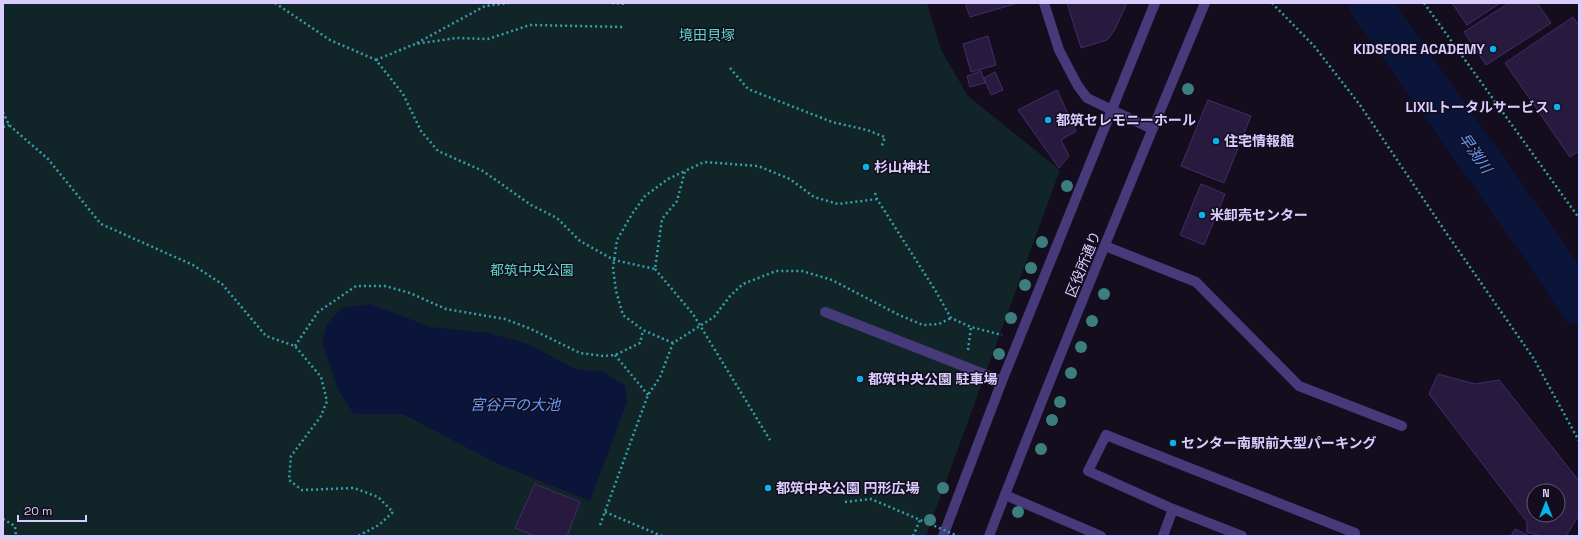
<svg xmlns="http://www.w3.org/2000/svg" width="1582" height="539" viewBox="0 0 1582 539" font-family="'Space Grotesk','Noto Sans JP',sans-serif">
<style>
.green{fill:#112528}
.water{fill:#0b153a}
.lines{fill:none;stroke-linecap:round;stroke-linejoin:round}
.river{stroke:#0b153a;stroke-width:41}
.building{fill:#271a3e;stroke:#422d69;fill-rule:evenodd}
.path{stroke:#33a0ab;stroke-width:2.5;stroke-dasharray:2 3;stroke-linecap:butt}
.service{stroke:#463a7b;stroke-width:10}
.tertiary{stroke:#463a7b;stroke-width:10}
.path-bridge{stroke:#33a0ab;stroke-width:2.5;stroke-dasharray:2 3;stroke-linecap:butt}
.tree{fill:#3c7d7e}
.poi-dot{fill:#0bb3eb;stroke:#130d1e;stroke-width:1.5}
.labels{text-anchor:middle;stroke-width:3;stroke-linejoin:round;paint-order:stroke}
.park-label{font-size:14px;fill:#5dd8cc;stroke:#130d1e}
.poi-label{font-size:14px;font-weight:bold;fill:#d9cdfd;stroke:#130d1e;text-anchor:start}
.street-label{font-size:14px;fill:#d9cdfd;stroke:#130d1e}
.water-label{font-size:15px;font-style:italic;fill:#609bf8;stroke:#130d1e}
</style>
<rect width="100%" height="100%" fill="#130d1e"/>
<path class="green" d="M3 3H927L941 50 968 96 1060 170 926 536H3Z"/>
<path class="water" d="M371 304 430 327 489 333 528 344 575 369 604 372 625 386 627 402 590 501 500 465 403 414H354L339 392 322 342 327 324 342 308Z"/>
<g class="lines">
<path class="river" d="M1369 3 1541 246 1579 304"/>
</g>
<path class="building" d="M965 3H1018L970 17Z
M1067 3H1127L1114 31 1107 40 1081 48Z
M1452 3H1500L1467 25Z
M1509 3H1537L1551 23 1486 65 1464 32Z
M1573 17 1579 26V151L1570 157 1505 63Z
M988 36 996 65 971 72 963 44Z
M981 71 985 83 970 87 967 76Z
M995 72 1003 90 991 95 984 78Z
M1057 90 1076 131 1061 140 1069 156 1059 168 1018 110Z
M1208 100 1251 116 1224 183 1181 166Z
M1201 184 1225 194 1204 245 1180 235Z
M1438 374 1475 384 1499 380 1579 481V515L1566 536H1541L1527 532V522L1429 394ZM1534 491H1558V515H1534Z
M535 484 580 502 567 536H535L515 528Z
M1515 529 1530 536H1511Z"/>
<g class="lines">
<path class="path" d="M275 3 330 40 376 60 403 94 421 131 438 151 483 171 531 205 557 218 580 241 614 260 655 269 662 219 677 201 685 171 704 162 758 166 790 179 814 197 838 204 877 199
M612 3 626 4
M1272 3 1314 46 1360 105 1447 234 1534 359 1579 441
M1424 3 1579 218
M417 43 485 6 509 3
M376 60 415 44 456 38 488 39 530 25 625 27
M730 68 748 89 832 122 867 130 885 137 881 148
M3 112 9 125 48 159 101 224 193 265 222 284 266 336 295 346 321 377 327 401 321 416 291 456 289 480 302 490 354 488 378 497 393 512 379 525 358 536
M3 127 9 125
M875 193 877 199 935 290 951 318 971 327 1002 335
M673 343 643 330 623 315 616 291 613 268 617 240 632 214 645 196 668 179 685 171
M295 346 318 312 356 286H385L410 293 446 309 505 319 531 329 580 353 604 356 615 355 640 343 643 330
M968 350 971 327
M615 355 648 395
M605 512 662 536
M3 519 15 526 16 536
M600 525 648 395 660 377 673 343 714 317 730 296 743 284 776 271H802L832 280 899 315 923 325 939 324 951 318
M913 536 920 520"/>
<path class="service" d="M1105 246 1196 282 1299 386 1402 426
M825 312 1002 381
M1005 495 1101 536
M1163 536 1173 509
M1242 536 1173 509 1088 471 1106 435 1355 533 1354 536"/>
<path class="tertiary" d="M1044 3 1059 50 1078 86 1087 98 1152 129
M943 536 1002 381 1155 3
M989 536C1058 357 1131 180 1205 3"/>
<path class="path-bridge" d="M655 269 693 314 770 440
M845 502 871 499 958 536"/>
</g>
<g class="tree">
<circle cx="1188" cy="89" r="6"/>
<circle cx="1067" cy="186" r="6"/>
<circle cx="1042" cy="242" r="6"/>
<circle cx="1031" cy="268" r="6"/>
<circle cx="1025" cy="285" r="6"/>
<circle cx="1104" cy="294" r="6"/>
<circle cx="1011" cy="318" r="6"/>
<circle cx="1092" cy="321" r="6"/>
<circle cx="1081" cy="347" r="6"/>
<circle cx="999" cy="354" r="6"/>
<circle cx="1071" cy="373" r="6"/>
<circle cx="1060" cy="402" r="6"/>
<circle cx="1052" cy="420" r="6"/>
<circle cx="1041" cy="449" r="6"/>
<circle cx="943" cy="488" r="6"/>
<circle cx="1018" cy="512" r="6"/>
<circle cx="930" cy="520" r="6"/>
</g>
<g class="poi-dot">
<circle cx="1493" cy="49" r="4"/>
<circle cx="1557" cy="107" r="4"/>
<circle cx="1048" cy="120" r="4"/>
<circle cx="1216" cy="141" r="4"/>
<circle cx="866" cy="167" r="4"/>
<circle cx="1202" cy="215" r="4"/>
<circle cx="860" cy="379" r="4"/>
<circle cx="1173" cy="443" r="4"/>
<circle cx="768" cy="488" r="4"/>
</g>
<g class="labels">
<g class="park-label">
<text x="707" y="40">境田貝塚</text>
<text x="532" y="275">都筑中央公園</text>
</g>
<g class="poi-label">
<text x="1485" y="54" text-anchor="end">KIDSFORE ACADEMY</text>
<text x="1549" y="112" text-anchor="end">LIXILトータルサービス</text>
<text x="1056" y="125">都筑セレモニーホール</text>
<text x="1224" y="146">住宅情報館</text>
<text x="874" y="172">杉山神社</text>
<text x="1210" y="220">米卸売センター</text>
<text x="868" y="384">都筑中央公園 駐車場</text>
<text x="1181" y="448">センター南駅前大型パーキング</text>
<text x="776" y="493">都筑中央公園 円形広場</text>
</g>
<g class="street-label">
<text transform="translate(1083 264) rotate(-68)" y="5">区役所通り</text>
</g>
<g class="water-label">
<text transform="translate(1475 153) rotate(55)" y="5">早渕川</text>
<text x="515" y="410">宮谷戸の大池</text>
</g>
</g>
<rect width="1582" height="539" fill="none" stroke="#d9cdfd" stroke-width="8"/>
<g transform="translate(1546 503)"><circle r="19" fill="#130d1e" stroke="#625a77"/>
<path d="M0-3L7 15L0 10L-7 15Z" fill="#0bb3eb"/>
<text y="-6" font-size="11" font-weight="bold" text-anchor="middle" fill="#d9cdfd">N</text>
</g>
<path d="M18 515v6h68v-6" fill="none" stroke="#d9cdfd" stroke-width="2"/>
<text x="24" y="515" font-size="12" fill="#d9cdfd" stroke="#130d1e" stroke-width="3" paint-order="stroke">20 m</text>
</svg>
